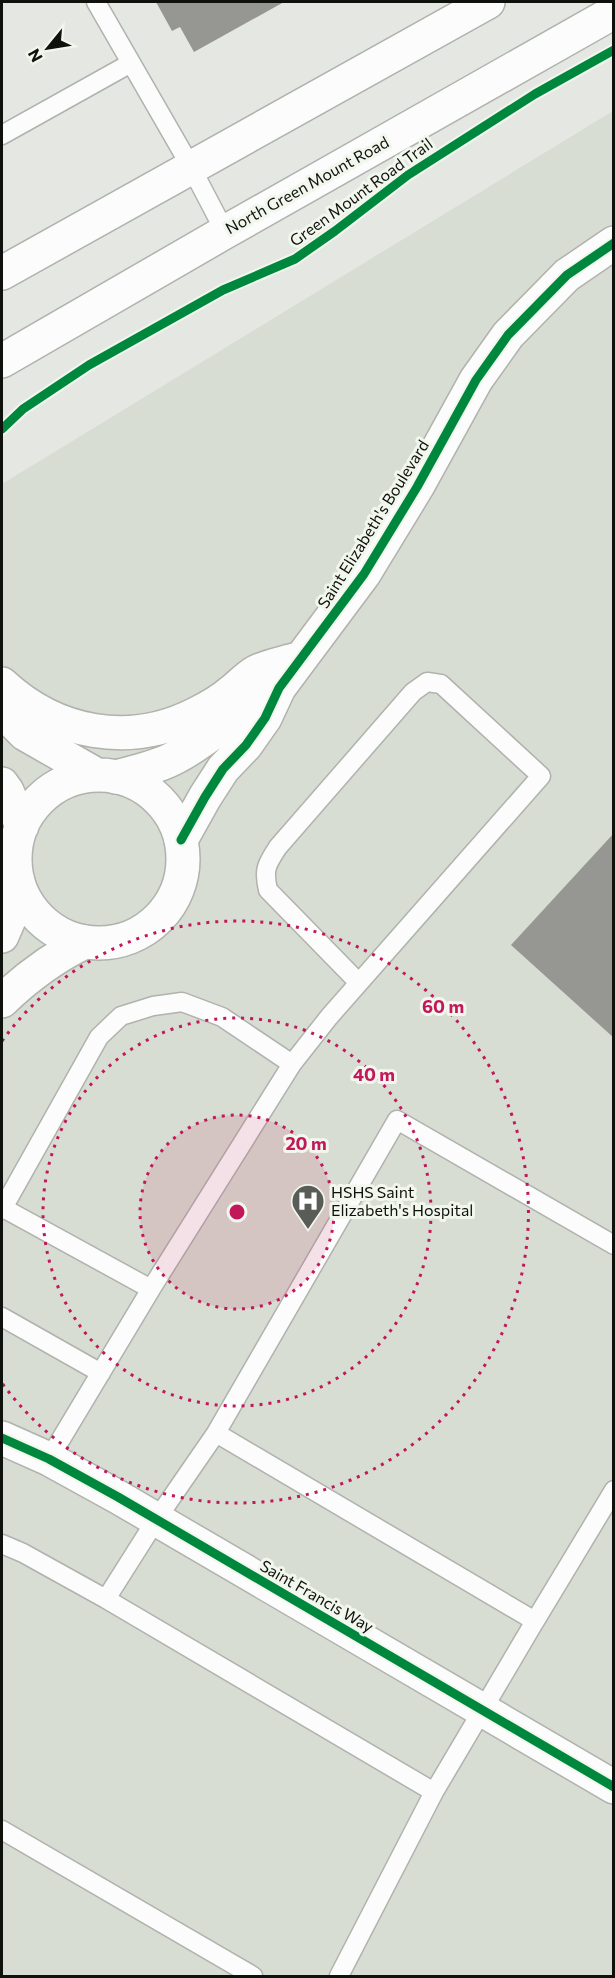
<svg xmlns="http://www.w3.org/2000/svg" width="615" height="1978" viewBox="0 0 615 1978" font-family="Commissioner,sans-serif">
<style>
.built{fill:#d7ddd2}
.building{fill:#969792}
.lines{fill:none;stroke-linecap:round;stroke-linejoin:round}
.lane-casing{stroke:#b0b2ae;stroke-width:21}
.street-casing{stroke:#b0b2ae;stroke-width:36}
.secondary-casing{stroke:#b0b2ae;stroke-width:36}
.lane{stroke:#fbfcfb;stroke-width:18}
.street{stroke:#fbfcfb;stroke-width:33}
.secondary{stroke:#fbfcfb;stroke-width:33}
.cycleway-casing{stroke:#f1f7ed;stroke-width:13}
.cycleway{stroke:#00873e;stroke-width:9}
.ring{fill:none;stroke:#c2185b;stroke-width:3;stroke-dasharray:3 6}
.labels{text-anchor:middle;stroke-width:6;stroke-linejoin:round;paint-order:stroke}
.street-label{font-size:16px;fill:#0f110d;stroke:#f1f7ed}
.poi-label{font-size:16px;fill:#0f110d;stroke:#f1f7ed;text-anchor:start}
.centre{fill:#c2185b;stroke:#f1f7ed;stroke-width:3}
.ring-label{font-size:18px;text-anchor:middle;font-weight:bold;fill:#c2185b;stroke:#f1f7ed;stroke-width:6;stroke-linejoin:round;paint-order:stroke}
</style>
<rect width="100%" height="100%" fill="#e5e8e2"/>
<path class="built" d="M613 111V1976H2V484Z"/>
<path class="building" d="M156 2H284L194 52 180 27 172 31Z
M614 833V1038L511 945Z"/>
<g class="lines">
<defs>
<path id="lane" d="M96 2 191 167 225 232
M2 135 131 63
M292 1064 329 1017 541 776 441 684 427 682 413 692 278 847C267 864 263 869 268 890L359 983
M3 1208 99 1037 121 1016 153 1006 182 1002 222 1017 292 1064 151 1289
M2 1210 3 1208 151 1289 49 1459
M2 1317 101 1373
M216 1433 535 1621 434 1792 106 1599 156 1520Z
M216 1433 397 1120 614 1245
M2 1544 23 1553 106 1599
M535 1621 614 1490
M2 1830 253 1976
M339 1976 434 1792"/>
<path id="street" d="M2 684C56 734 129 748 196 714 208 708 221 701 231 692 239 686 247 677 256 672 269 665 286 663 300 658
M116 777C137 771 159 767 178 756 210 739 235 713 267 695
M181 840 205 797 223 769 246 745 265 718 279 688 364 574 417 487 476 380 508 335 567 275 614 243
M2 936 11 915 18 882
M2 1001C27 977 54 957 85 942
M2 1438 49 1459 118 1497 614 1787"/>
<path id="secondary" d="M2 273 488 2
M2 361 225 232 614 12
M2 711 25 734 97 775
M15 859a84 84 0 1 1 168 0a84 84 0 1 1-168 0Z
M2 784 7 791 22 826"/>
</defs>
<use href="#lane" class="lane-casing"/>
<use href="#street" class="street-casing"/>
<use href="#secondary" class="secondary-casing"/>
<use href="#lane" class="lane"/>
<use href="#street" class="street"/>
<use href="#secondary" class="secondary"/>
<defs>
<path id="cycleway" d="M2 429 23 409 89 365 223 290 295 259 335 231 408 175 535 94 614 50
M181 840 205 797 223 769 246 745 265 718 279 688 364 574 417 487 476 380 508 335 567 275 614 243
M2 1438 49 1459 118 1497 614 1787"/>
</defs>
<use href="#cycleway" class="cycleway-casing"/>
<use href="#cycleway" class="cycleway"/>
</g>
<circle cx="237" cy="1212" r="97" fill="#c2185b" fill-opacity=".12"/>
<g class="ring">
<circle cx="237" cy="1212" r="97"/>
<circle cx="237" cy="1212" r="194"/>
<path d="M2 1041A291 291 0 1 1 2 1383"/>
</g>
<defs>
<symbol id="hospital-pin" viewBox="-11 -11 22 30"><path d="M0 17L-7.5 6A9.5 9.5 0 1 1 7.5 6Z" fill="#5a5c58" stroke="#f1f7ed"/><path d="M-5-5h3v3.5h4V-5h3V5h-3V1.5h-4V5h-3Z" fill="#fff"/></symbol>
</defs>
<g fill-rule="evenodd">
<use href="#hospital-pin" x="289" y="1182" width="38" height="52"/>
</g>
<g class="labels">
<g class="street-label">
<text transform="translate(307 185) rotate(-29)" y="6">North Green Mount Road</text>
<text transform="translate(361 192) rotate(-36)" y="6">Green Mount Road Trail</text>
<text transform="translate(373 524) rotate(-58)" y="6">Saint Elizabeth's Boulevard</text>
<text transform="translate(317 1596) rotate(30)" y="6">Saint Francis Way</text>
</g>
<g class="poi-label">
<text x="331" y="1198">HSHS Saint<tspan x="331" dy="18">Elizabeth's Hospital</tspan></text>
</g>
</g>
<circle cx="237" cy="1212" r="9" class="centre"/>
<g class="ring-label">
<text x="443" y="1013">60 m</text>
<text x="374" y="1081">40 m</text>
<text x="306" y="1150">20 m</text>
</g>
<rect width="615" height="1978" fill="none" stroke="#0f110d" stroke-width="6"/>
<g transform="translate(48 48) rotate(240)" stroke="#f1f7ed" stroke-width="4.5" paint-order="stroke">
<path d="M0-4.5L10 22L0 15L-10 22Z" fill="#0f110d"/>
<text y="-9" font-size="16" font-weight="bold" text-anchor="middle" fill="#0f110d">N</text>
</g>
</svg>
